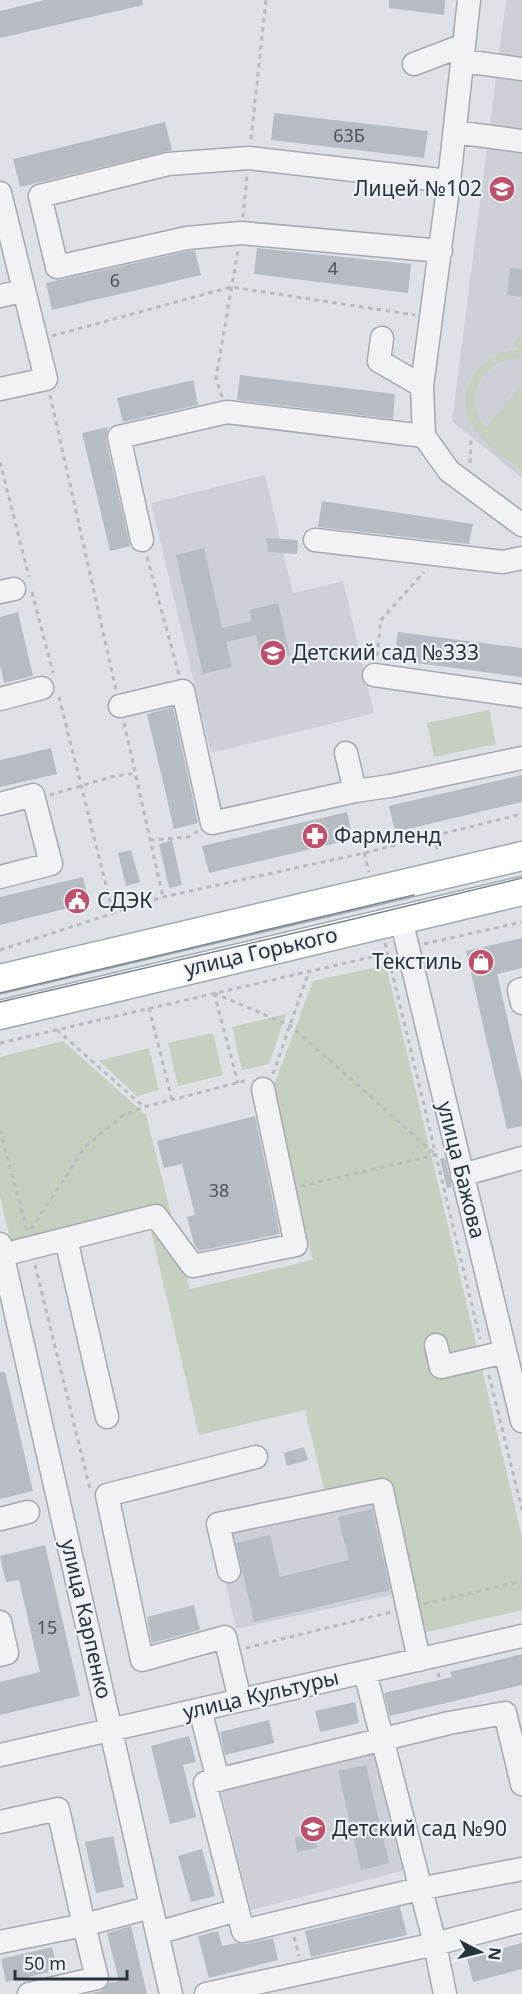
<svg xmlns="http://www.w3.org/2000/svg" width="522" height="1994" viewBox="0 0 522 1994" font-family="'Noto Sans',sans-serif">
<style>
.built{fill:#cdd1d7}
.green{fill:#c6cfc0}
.building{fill:#b6bcc2}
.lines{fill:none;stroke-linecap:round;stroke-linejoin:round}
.minor-casing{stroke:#a4aaaf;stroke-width:25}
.major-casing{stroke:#9fa8b0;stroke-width:31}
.path{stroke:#b8bcc1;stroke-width:3;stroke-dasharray:4.5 4.5;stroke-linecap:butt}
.minor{stroke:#f0f2f5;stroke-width:22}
.major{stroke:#fff;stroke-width:28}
.tram{stroke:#7a838d;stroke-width:1.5}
.labels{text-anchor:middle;stroke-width:4.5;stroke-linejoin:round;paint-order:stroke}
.number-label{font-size:18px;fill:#4c545d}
.poi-label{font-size:21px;fill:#29323b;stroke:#edf1f4;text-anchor:start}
.street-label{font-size:21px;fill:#29323b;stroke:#edf1f4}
</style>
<rect width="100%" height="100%" fill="#dee2e6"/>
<path class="built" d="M506 0H522V478L452 421Z
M265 475 293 593 343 581 374 713 211 753 151 503Z
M377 1483 400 1593 236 1629 212 1519Z
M375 1748 406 1870 251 1910 220 1788Z"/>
<path class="green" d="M519 336 522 338V359C485 354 458 400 486 427L522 385V471C506 458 485 445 474 428 451 392 480 350 520 350L513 343Z
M489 710 496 744 434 757 427 723Z
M386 965 522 1537V1610L419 1634 383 1479 325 1493 305 1410 199 1435 147 1214 12 1246 0 1197V1057L63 1041 146 1115 190 1289 313 1260 271 1093 313 981Z
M286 1014 269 1064 242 1070 232 1027Z
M213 1033 223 1075 178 1086 168 1043Z
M149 1048 159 1090 137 1096 99 1061Z"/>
<path class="building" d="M45 0H142L143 5 0 38V11Z
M389 0H445L444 15 389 8Z
M274 113 428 131 424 158 271 140Z
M165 122 172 150 20 187 13 159Z
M257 248 411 264 408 293 254 274Z
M189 251H195L201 275 52 310 46 283Z
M510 268 522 269V297L507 295Z
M240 375 395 394 393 419 237 400Z
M193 380 198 405 123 422 117 398Z
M108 427 106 440 130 546 110 551 82 433Z
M322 501 473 524 469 544 318 527Z
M266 538 298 540 297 554 268 552Z
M204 548 222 628 252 621 249 610 278 603 290 655 262 662 256 635 226 642 232 667 203 674 176 555Z
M18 612 33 676 4 683 0 665V617Z
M398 632 522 648V677L394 660Z
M173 707 198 823 174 829 147 714Z
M51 748 57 774 0 787V760Z
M522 775V802L395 832 389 806Z
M347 812 353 839 209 873 202 846Z
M172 840 182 885 169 888 159 844Z
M131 850 140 882 126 886 118 853Z
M83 877 89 903 0 925V897Z
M522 938V968L497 974 522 1081V1126L507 1129 466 951Z
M255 1116 280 1234 199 1251 194 1244 187 1217 195 1215 182 1164 164 1168 157 1141Z
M445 1158 452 1187 447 1188 440 1159Z
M0 1372H5L33 1491 0 1499Z
M304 1447 308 1460 287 1466 284 1453Z
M372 1509 390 1590 254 1622 236 1543 270 1535 280 1577 349 1560 338 1517Z
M45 1545 80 1696 0 1715V1682L40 1672 19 1580 6 1582 0 1556Z
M194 1605 200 1630 152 1643 147 1617Z
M522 1654V1685L390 1716 384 1693 452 1677 450 1672Z
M355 1702 359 1723 320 1732 315 1711Z
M269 1720 274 1743 225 1755 220 1732Z
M189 1736 196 1762 183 1765 196 1817 170 1824 151 1746Z
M366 1765 389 1863 361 1870 338 1771Z
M314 1834 317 1848 297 1852 295 1837Z
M113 1836 124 1887 96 1893 85 1842Z
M202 1849 215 1896 191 1902 178 1856Z
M400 1907 407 1935 311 1957 305 1931Z
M131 1926 147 1994H88L101 1991 109 1983 119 1981 107 1933Z
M218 1931 222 1946 237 1943 246 1944 273 1938 278 1960 209 1978 198 1936Z
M522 1943V1969L473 1982 467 1958Z
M52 1947 58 1970 6 1982 1 1959Z"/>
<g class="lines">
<defs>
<path id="minor" d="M469 0 449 181 422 386 424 436 449 471 522 525
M463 61 522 69
M414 64 464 45
M455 132 522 141
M0 193 46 379 0 389
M441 251 241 233 187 238 57 267 40 196 168 164 249 158 449 181
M0 296 23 291
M382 338 379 361 422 386
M142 540 119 437 227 412 424 436
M315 540 503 562 522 558
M0 592 14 589
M374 675 522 696
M0 699 42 688
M120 706 183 691 212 823 355 791 390 786 522 758
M346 753 355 791
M0 804 33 795 51 864 0 877
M401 919 522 1421
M522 989 519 990 522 1003
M462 1175 522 1158
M66 1239 107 1417
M0 1244 171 1994
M2 1255 156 1216 193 1266 296 1245 263 1089
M436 1345 441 1367 505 1352
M0 1519 28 1512
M229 1571 218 1524 382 1490 419 1660
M0 1622 7 1653 0 1655
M365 1672 435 1944 445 1994
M240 1700 225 1637 142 1660 107 1495 256 1457
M200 1709 218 1780
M0 1755 522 1636
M522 1784 505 1713 449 1723 205 1783 243 1931 419 1889 522 1869
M0 1822 58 1809 84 1925 151 1907
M157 1933 237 1910
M0 1942 84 1925 97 1978 29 1994
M206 1994 435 1944 522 1921"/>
<path id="major" d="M0 979 522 856
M0 1015 522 891"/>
</defs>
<use href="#minor" class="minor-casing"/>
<use href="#major" class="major-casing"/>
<path class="path" d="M251 139 266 0
M243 217 247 176
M52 336 231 287 415 315
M50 395 116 690
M222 397 216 378 238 250
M0 462 29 577
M470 463 471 437
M147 557 179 675
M32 592 53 673
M377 656 381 620 424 572
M59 697 113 913
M124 723 163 897
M50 795 111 777 135 773
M434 836 438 853
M150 840 188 837 198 831
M364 853 369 872
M385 943 480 1339
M424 944 522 922
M0 950 163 897 364 853 522 814
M214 993 291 1026 434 1153
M214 993 238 1083
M149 1008 172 1100
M57 1030 144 1107
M0 1043 389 953
M273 1074 309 971
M0 1130 27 1230
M301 1186 435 1155
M31 1229 86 1146 122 1116 144 1107 248 1080
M35 1265 90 1489
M489 1375 522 1510
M424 1604 522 1581
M246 1648 391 1612
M438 1673 445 1707
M294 1937 299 1956"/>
<use href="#minor" class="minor"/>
<use href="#major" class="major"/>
<path class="tram" d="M0 993 414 895
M0 1002 341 922 522 878"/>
</g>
<defs>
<symbol id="school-disc" viewBox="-11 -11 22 22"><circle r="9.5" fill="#bd516d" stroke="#edf1f4"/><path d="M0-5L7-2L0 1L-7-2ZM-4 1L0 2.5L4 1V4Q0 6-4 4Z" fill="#fff"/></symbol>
<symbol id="pharmacy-disc" viewBox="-11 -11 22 22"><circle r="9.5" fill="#bd516d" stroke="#edf1f4"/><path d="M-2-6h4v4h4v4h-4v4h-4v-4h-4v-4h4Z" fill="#fff"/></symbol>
<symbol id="civic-disc" viewBox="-11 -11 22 22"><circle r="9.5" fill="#bd516d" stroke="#edf1f4"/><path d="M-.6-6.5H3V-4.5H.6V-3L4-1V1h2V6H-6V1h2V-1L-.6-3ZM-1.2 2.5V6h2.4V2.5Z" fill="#fff"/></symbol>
<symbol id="shop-disc" viewBox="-11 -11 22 22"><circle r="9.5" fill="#bd516d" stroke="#edf1f4"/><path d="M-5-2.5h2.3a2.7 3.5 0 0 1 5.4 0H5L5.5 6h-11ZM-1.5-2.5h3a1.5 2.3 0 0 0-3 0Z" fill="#fff"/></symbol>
</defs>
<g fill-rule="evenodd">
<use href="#school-disc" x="487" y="174" width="30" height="30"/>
<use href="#school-disc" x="258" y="638" width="30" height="30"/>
<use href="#pharmacy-disc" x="300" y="821" width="30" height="30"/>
<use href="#civic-disc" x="62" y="886" width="30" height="30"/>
<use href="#shop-disc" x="466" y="947" width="30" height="30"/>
<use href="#school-disc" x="298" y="1814" width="30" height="30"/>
</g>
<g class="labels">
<g class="number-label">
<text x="349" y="142">63Б</text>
<text x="333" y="275">4</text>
<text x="115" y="287">6</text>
<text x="219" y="1197">38</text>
<text x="47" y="1634">15</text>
</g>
<g class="poi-label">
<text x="482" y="196" text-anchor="end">Лицей №102</text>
<text x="292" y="660">Детский сад №333</text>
<text x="334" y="843">Фармленд</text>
<text x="97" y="908">СДЭК</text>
<text x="462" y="969" text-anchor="end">Текстиль</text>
<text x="332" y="1836">Детский сад №90</text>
</g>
<g class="street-label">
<text transform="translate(261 952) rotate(-13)" y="7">улица Горького</text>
<text transform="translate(461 1170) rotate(76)" y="7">улица Бажова</text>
<text transform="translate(86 1619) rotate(77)" y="7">улица Карпенко</text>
<text transform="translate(261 1695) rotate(-13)" y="7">улица Культуры</text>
</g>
</g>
<g transform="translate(480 1952) rotate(97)" stroke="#edf1f4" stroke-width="4.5" paint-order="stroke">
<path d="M0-4.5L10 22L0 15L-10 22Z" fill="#29323b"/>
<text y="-9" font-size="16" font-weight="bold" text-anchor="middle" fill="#29323b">N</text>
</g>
<path d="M15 1970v9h112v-9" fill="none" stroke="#29323b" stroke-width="3"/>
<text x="24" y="1970" font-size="18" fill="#29323b" stroke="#edf1f4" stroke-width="4.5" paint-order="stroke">50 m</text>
</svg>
